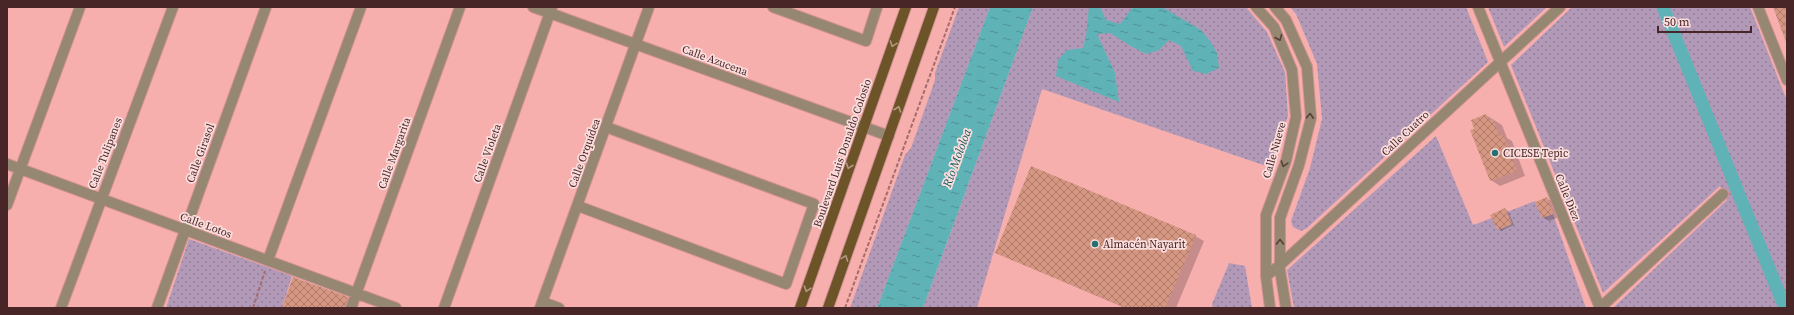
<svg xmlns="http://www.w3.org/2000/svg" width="1794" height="315" viewBox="0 0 1794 315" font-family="'Source Serif 4',serif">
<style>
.grass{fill:url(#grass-dots)}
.water{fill:url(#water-ripples)}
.shadow{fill:#0003}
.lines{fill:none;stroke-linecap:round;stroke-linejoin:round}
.canal{stroke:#5fb3b7;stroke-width:13}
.building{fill:url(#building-cross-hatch)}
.street-casing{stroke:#d09190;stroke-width:12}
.primary-casing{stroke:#d09190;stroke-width:12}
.path{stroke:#a46d6d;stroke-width:2;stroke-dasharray:4 2;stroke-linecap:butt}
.street{stroke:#958771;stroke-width:10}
.primary{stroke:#6d5428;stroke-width:10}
.oneway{stroke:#5b3e39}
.oneway2{stroke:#b49882}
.poi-dot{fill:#247073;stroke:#fadddc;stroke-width:1.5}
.labels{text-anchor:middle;stroke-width:3.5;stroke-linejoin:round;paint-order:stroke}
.street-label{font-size:11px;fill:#482526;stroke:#fadddc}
.poi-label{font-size:11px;fill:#482526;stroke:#fadddc;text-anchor:start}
.water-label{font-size:12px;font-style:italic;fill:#135b5f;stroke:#fadddc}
</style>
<defs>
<pattern id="grass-dots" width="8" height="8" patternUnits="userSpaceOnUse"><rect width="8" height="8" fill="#b199b7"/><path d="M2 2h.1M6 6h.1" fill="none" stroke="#927d95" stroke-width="1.8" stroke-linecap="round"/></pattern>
<pattern id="water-ripples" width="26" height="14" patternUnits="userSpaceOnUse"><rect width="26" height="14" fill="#5fb3b7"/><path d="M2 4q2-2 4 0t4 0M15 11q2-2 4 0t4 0" fill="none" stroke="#509195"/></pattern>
<pattern id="building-cross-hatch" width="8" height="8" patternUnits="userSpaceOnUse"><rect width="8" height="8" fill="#d69782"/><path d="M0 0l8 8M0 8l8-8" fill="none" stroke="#b07b6a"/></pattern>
</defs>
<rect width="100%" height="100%" fill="#f7afae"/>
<path class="grass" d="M959 7H990L877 308H850L905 155 911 148 935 80V73Z
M1033 7H1246L1267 32 1285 72 1288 116 1269 167 1042 89 977 308H923Z
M1290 7H1466L1488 62 1307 228 1301 231 1293 227 1291 221 1310 168 1322 119 1317 64 1296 14Z
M1488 7H1547L1504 47Z
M1572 7H1750L1787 101V308H1613L1727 200 1720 186 1603 293 1511 65Z
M1436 136 1473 225 1492 218 1498 230 1512 224 1507 212 1535 201 1542 218 1553 214 1586 308H1294L1287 270Z
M189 239 292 276 282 308H166Z
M1229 263 1245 266 1252 308H1213L1212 304Z"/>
<path class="water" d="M990 7H1033L923 308H877Z
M1089 7H1100L1106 20 1120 24 1133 7H1162L1201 30 1210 41 1217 53 1219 68 1206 74 1193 71 1181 46 1169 40 1159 50 1147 54 1134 48 1110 33 1097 34 1115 73 1119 102 1056 76 1058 60 1067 50 1083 48 1086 36Z"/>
<path class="shadow" d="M1486 115 1502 125 1507 138 1512 141 1525 176 1500 186 1491 180 1475 129Z
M1546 198 1553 202 1559 217 1549 221 1542 217Z
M1505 209 1508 211 1514 225 1501 231 1498 229Z
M1195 236 1204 241 1176 308H1125L996 253Z
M347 298 359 305 357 308H283Z"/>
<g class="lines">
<path class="canal" d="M1663 7 1785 308"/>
</g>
<path class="building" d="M1773 7H1787V41L1786 42Z
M1486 114 1489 120 1493 119 1499 136 1503 135 1517 171 1490 181 1470 130 1474 129 1471 120Z
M1031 166 1196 235 1165 308H1126L995 253Z
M1547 197 1553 214 1542 218 1535 202Z
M1505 208 1512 224 1498 230 1490 215Z
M293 277 348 297 344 308H282Z"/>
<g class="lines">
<defs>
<path id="street" d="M533 7 889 136
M773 7 866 41 877 7
M1256 7 1274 27 1292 70 1296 117 1286 161 1266 215V276L1270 308
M1275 7 1286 20 1307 67 1311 118 1299 165 1280 218V270L1286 308
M1478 7 1600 308
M1758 7 1787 80
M7 164 396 308
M7 205 80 7
M578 206 786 284 814 204 606 127
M268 260 361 7
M1266 276 1280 265 1560 7
M543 302 559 308
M61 308 173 7
M157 308 266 7
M351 308 460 7
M444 308 552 7
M540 308 649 7
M1600 308 1723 194"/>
<path id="primary" d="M800 308 906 7
M828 308 934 7"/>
</defs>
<use href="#street" class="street-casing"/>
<use href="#primary" class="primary-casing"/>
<path class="path" d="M253 308 265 271
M845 308 955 7"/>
<use href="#street" class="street"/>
<use href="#primary" class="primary"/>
</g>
<defs><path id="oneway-chevron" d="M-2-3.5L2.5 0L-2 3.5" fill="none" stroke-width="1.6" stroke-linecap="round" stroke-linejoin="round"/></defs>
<g class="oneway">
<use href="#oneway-chevron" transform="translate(1279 38) rotate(67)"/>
<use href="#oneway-chevron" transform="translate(1310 116) rotate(-87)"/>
<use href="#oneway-chevron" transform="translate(1284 164) rotate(108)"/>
<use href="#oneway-chevron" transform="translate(1280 242) rotate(-90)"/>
</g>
<g class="oneway2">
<use href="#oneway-chevron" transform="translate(893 44) rotate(110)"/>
<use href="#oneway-chevron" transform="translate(898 109) rotate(-71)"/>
<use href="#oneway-chevron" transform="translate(849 166) rotate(109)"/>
<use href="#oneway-chevron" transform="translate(845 258) rotate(-70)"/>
<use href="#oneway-chevron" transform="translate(807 289) rotate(109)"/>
</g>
<g class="poi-dot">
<circle cx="1495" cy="153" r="4"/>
<circle cx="1095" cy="244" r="4"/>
</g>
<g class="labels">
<g class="street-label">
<text transform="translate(715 60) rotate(20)" y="4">Calle Azucena</text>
<text transform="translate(1405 133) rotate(-43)" y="4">Calle Cuatro</text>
<text transform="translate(1274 150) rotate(-74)" y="4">Calle Nueve</text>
<text transform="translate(105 153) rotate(-69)" y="4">Calle Tulipanes</text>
<text transform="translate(200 153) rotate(-70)" y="4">Calle Girasol</text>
<text transform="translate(394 153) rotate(-70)" y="4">Calle Margarita</text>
<text transform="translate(487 153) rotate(-70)" y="4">Calle Violeta</text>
<text transform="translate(584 153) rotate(-70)" y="4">Calle Orquídea</text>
<text transform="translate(842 153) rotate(-71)" y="4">Boulevard Luis Donaldo Colosio</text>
<text transform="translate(1568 197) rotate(68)" y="4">Calle Diez</text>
<text transform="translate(206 225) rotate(20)" y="4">Calle Lotos</text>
</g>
<g class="poi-label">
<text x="1503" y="157">CICESE Tepic</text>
<text x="1103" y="248">Almacén Nayarit</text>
</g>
<g class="water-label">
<text transform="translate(957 158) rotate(-70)" y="4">Río Mololoa</text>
</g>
</g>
<rect width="1794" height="315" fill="none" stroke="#482526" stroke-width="16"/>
<path d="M1658 26v6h93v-6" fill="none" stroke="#482526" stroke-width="2"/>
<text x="1664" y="26" font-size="12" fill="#482526" stroke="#fadddc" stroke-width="3" paint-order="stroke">50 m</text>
</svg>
